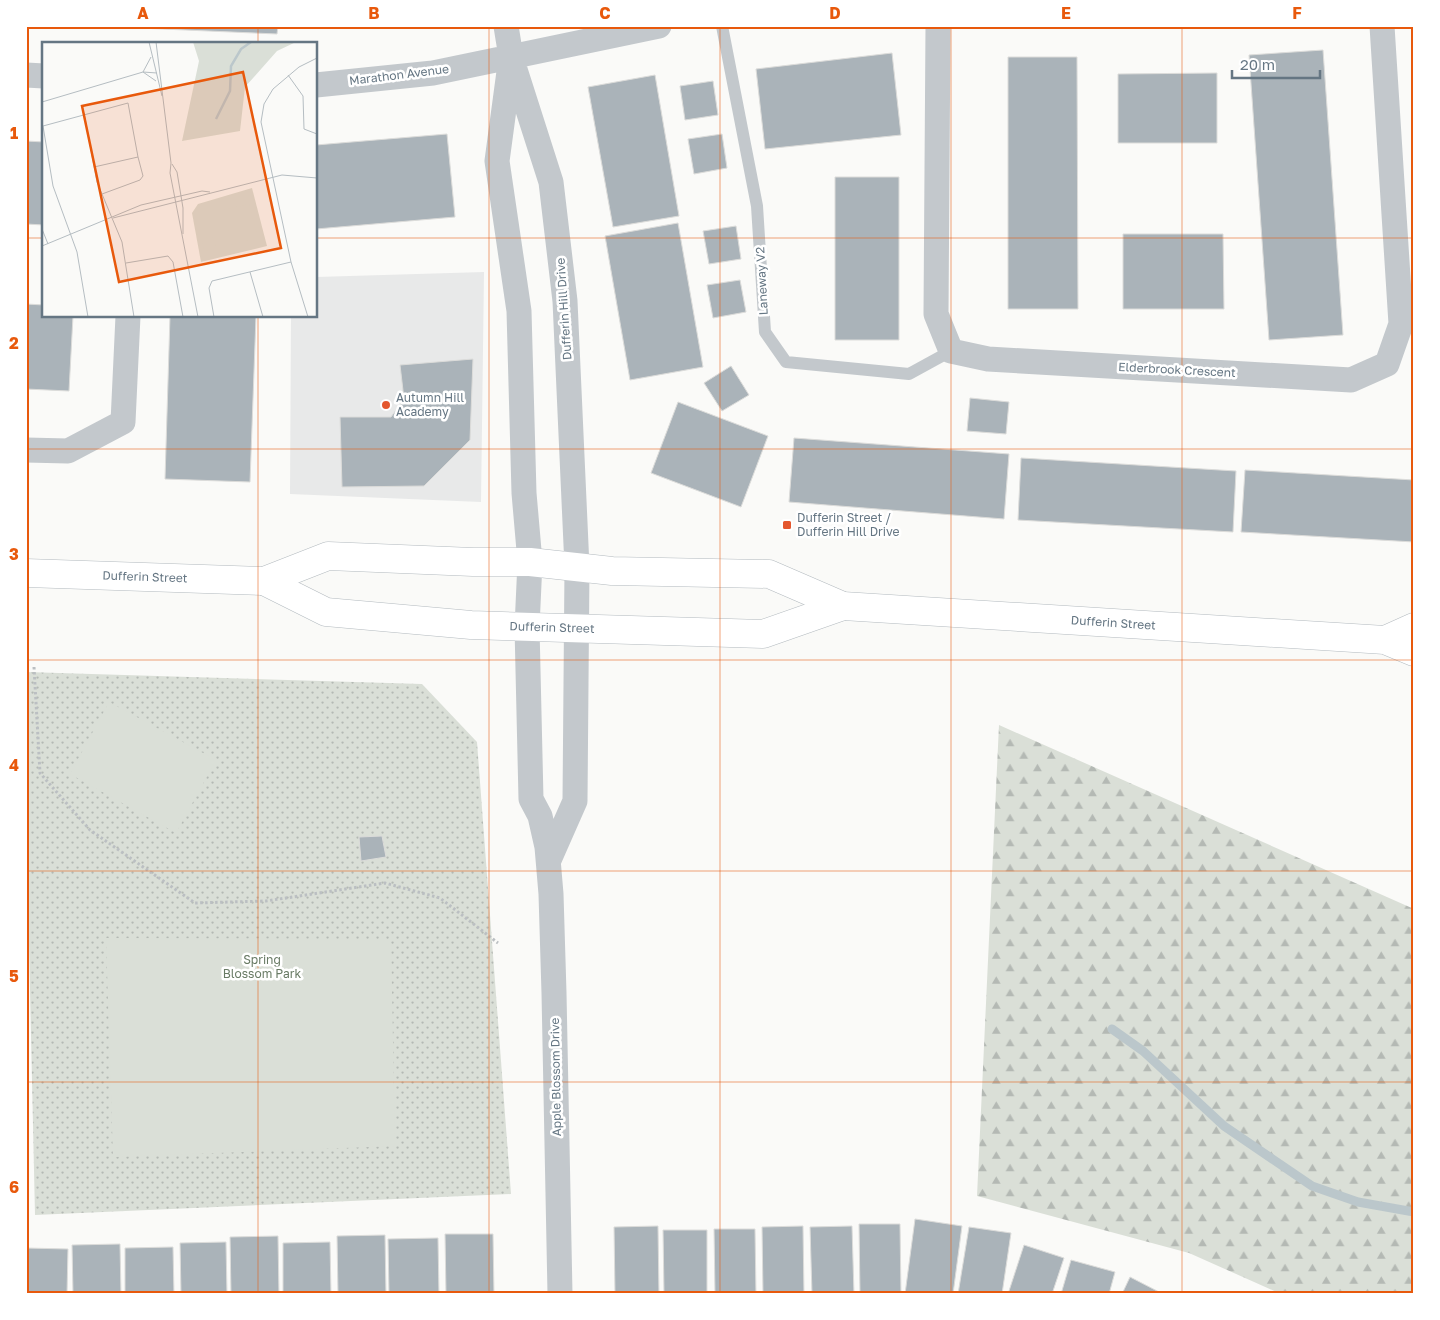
<svg xmlns="http://www.w3.org/2000/svg" width="1440" height="1320" viewBox="0 0 1440 1320" font-family="'Golos Text',sans-serif">
<style>
.built{fill:#e8e9e9}
.grass{fill:url(#grass-dots)}
.forest{fill:url(#forest-firs)}
.pitch{fill:#dadfd7}
.lines{fill:none;stroke-linecap:round;stroke-linejoin:round}
.stream{stroke:#bbc7cb;stroke-width:9}
.building{fill:#aab3b9;stroke:#dcdcda}
.secondary-casing{stroke:#b3babf;stroke-width:29}
.path{stroke:#bbbfc2;stroke-width:3;stroke-dasharray:2.5 2.5;stroke-linecap:butt}
.service{stroke:#c3c8cc;stroke-width:12}
.minor{stroke:#c3c8cc;stroke-width:25}
.secondary{stroke:#fff;stroke-width:28}
.grid{fill:none;stroke:#e8590c;stroke-width:1;stroke-opacity:0.55}
.poi-dot{fill:#e4572e;stroke:#fff;stroke-width:2}
.labels{text-anchor:middle;stroke-width:5;stroke-linejoin:round;paint-order:stroke}
.street-label{font-size:12px;fill:#657683;stroke:#fff}
.poi-label{font-size:12px;fill:#657683;stroke:#fff;text-anchor:start}
.park-label{font-size:12px;fill:#687a64;stroke:#fff}
.inset-river{fill:none;stroke:#bbc7cb;stroke-width:2.5}
.inset-road{fill:none;stroke:#b5bdc2;stroke-width:1}
.view{fill:#e8590c;fill-opacity:0.15;stroke:#e8590c;stroke-width:2.5}
.inset-edge{fill:none;stroke:#657683;stroke-width:2.5}
.neatline{fill:none;stroke:#e8590c;stroke-width:2}
.grid-label{font-size:16px;text-anchor:middle;font-weight:bold;fill:#e8590c}
</style>
<defs>
<pattern id="grass-dots" width="8" height="8" patternUnits="userSpaceOnUse" patternTransform="scale(1.25)"><rect width="8" height="8" fill="#dadfd7"/><path d="M2 2h.1M6 6h.1" fill="none" stroke="#b4b9b4" stroke-width="1.8" stroke-linecap="round"/></pattern>
<pattern id="forest-firs" width="22" height="20" patternUnits="userSpaceOnUse" patternTransform="scale(1.25)"><rect width="22" height="20" fill="#dadfd7"/><path d="M5 1l3.5 6h-7zM16 11l3.5 6h-7z" fill="#b4b9b4"/></pattern>
</defs>
<rect width="100%" height="100%" fill="#fafaf8"/>
<path class="built" d="M484 272 481 502 290 494 291 316H316V277Z"/>
<path class="grass" d="M26 672 422 684 477 742 511 1194 35 1215 26 810Z"/>
<path class="forest" d="M999 725 1414 909V1294H1281L1189 1253 977 1196Z"/>
<path class="pitch" d="M109 702 216 760 176 833 70 774Z
M106 938 391 939 395 1146 113 1157Z"/>
<g class="lines">
<path class="stream" d="M1112 1029 1143 1051 1224 1126 1312 1186 1358 1202 1414 1212"/>
</g>
<path class="building" d="M139 26H278L277 34 139 28Z
M1323 50 1343 335 1269 340 1249 55Z
M892 53 901 135 765 149 756 69Z
M1008 57H1077L1078 309H1008Z
M1217 73V143H1118V74Z
M655 75 679 216 613 227 588 87Z
M713 81 718 115 685 120 680 86Z
M447 134 455 217 316 229V145Z
M722 134 727 168 694 174 688 139Z
M26 141 44 142V225L26 224Z
M835 177H899V340H835Z
M678 223 703 367 630 380 605 236Z
M736 226 741 259 709 264 703 231Z
M1123 234H1223L1224 309H1123Z
M740 280 746 312 713 318 707 285Z
M26 304 44 305V316H73L69 391 26 389Z
M170 316H256L250 482 165 479Z
M473 359 470 440 424 486 342 487 340 417H391L404 399 400 365Z
M731 366 749 395 722 411 704 383Z
M970 398 1009 402 1006 434 967 431Z
M678 402 768 436 741 507 651 473Z
M794 438 1009 454 1004 519 789 502Z
M1021 458 1236 471 1233 532 1018 520Z
M1245 470 1414 480V542L1241 532Z
M382 836 386 857 361 861 359 837Z
M915 1219 962 1226 953 1294H905Z
M859 1224H900L901 1294H860Z
M658 1226 659 1294H615L614 1227Z
M803 1226 804 1294H763L762 1227Z
M852 1226 854 1294H812L810 1227Z
M969 1227 1011 1233 1002 1294H958Z
M714 1229H755L756 1294H715Z
M663 1230H707V1294H664Z
M445 1234H493L494 1294H446Z
M385 1235 386 1294H338L337 1236Z
M278 1236 279 1294H231L230 1237Z
M438 1238 439 1294H389L388 1239Z
M226 1242 227 1294H181L180 1243Z
M330 1242 331 1294H283V1243Z
M120 1244 121 1294H73L72 1245Z
M1024 1245 1064 1258 1052 1294H1008Z
M173 1247 174 1294H125V1248Z
M26 1248 68 1249 67 1294H26Z
M1071 1260 1115 1272 1109 1294H1061Z
M1130 1277 1163 1294H1122Z"/>
<g class="lines">
<defs>
<g id="secondary">
<path id="s1" d="M26 573 264 581 328 556 473 562H530L612 571 769 574 843 606 1385 640 1414 652"/>
<path id="s2" d="M264 581 326 612 471 625 763 634 843 606"/>
<path d="M1385 640 1414 627"/>
</g>
</defs>
<use href="#secondary" class="secondary-casing"/>
<path class="path" d="M34 667 40 773 90 830 195 903 266 901 385 883 440 898 498 943"/>
<path class="service" d="M722 26 757 206 765 332 786 362 909 374 951 351"/>
<path class="minor" d="M506 26 511 57 551 182 565 301 577 567 575 801 549 860
M938 26 936 314 951 351 988 359 1351 380 1387 364 1401 324 1382 26
M511 57 497 161 519 311 524 493 530 562 527 627 531 799 540 816 547 847 551 894 554 993 560 1294
M26 75 44 76
M316 85 433 73 659 26
M26 450 68 451 123 422 128 316"/>
<use href="#secondary" class="secondary"/>
</g>
<path class="grid" d="M258 26V44M489 26V1294M720 26V1294M951 26V1294M1182 26V1294M26 238H44M316 238H1414M258 316V1294M26 449H1414M26 660H1414M26 871H1414M26 1082H1414"/>
<g class="poi-dot">
<circle cx="386" cy="405" r="5"/>
<rect x="782" y="520" width="10" height="10" rx="2.5"/>
</g>
<g class="labels">
<g class="street-label">
<text transform="translate(399 75) rotate(-7)" y="4">Marathon Avenue</text>
<text transform="translate(762 281) rotate(-93)" y="4">Laneway V2</text>
<text transform="translate(564 309) rotate(-94)" y="4">Dufferin Hill Drive</text>
<text transform="translate(1177 370) rotate(3)" y="4">Elderbrook Crescent</text>
<text dy="4" stroke="none"><textPath href="#s1" startOffset="119">Dufferin Street</textPath></text>
<text dy="4" stroke="none"><textPath href="#s1" startOffset="1100">Dufferin Street</textPath></text>
<text dy="4" stroke="none"><textPath href="#s2" startOffset="296">Dufferin Street</textPath></text>
<text transform="translate(556 1077) rotate(-91)" y="4">Apple Blossom Drive</text>
</g>
<g class="poi-label">
<text x="396" y="402">Autumn Hill<tspan x="396" dy="14">Academy</tspan></text>
<text x="797" y="522">Dufferin Street /<tspan x="797" dy="14">Dufferin Hill Drive</tspan></text>
</g>
<g class="park-label">
<text x="262" y="964">Spring<tspan x="262" dy="14">Blossom Park</tspan></text>
</g>
</g>
<g transform="translate(42 42)">
<rect width="275" height="275" fill="#fafaf8"/>
<path d="M210 146 225 204 159 220 150 171 156 162Z" fill="#dadfd7"/>
<path d="M151 0H254L235 9 203 45 198 89 140 99 157 19Z" fill="#dadfd7"/>
<path d="M207 162 216 196 189 203 182 168ZM160 202a7 7 0 1 1 14 0a7 7 0 1 1-14 0Z" fill="#dadfd7"/>
<path class="inset-river" d="M174 77 188 49 189 24 199 7 209 0"/>
<path class="inset-road" d="M107 0 120 54M114 0 129 121 128 131 156 275M101 30 109 15M101 30 114 39M246 33 261 54 262 87 275 92M0 60 101 30 115 31M42 71 55 140 80 200 92 275M130 122 135 130 141 166V192M60 152 98 138 101 134 96 115M71 176 240 133 275 136M0 187 6 202M0 204 99 163 160 149 168 150M84 221 126 214 131 220 141 275M208 230 221 275M46 275 35 210 11 144 1 84 86 61 96 115 52 125M172 275 167 246 170 239 249 220M266 275 249 220 219 80 222 62 231 47 257 25 275 16"/>
<path class="view" d="M201 30 239 206 77 240 40 64Z"/>
<rect width="275" height="275" class="inset-edge"/>
</g>
<rect width="1440" height="1320" fill="none" stroke="#ffffff" stroke-width="55"/>
<path d="M1232 70v8h88v-8" fill="none" stroke="#657683" stroke-width="2.5"/>
<text x="1240" y="70" font-size="15" fill="#657683" stroke="#ffffff" stroke-width="4" paint-order="stroke">20 m</text>
<rect x="28" y="28" width="1384" height="1264" class="neatline"/>
<g class="grid-label">
<text x="143" y="19">A</text>
<text x="374" y="19">B</text>
<text x="605" y="19">C</text>
<text x="835" y="19">D</text>
<text x="1066" y="19">E</text>
<text x="1297" y="19">F</text>
<text x="14" y="139">1</text>
<text x="14" y="349">2</text>
<text x="14" y="560">3</text>
<text x="14" y="771">4</text>
<text x="14" y="982">5</text>
<text x="14" y="1193">6</text>
</g>
</svg>
